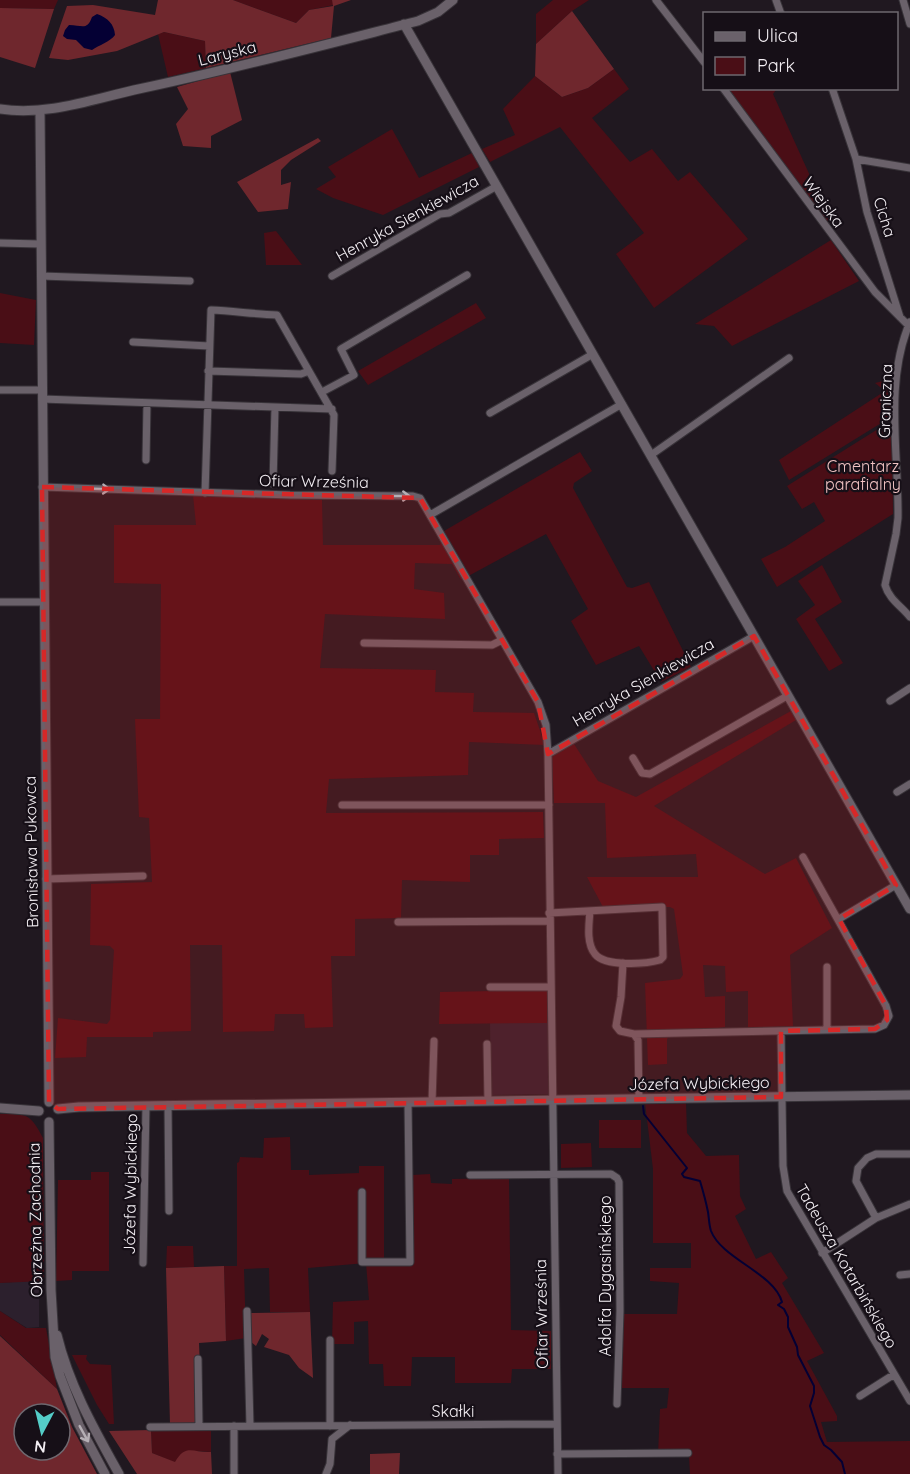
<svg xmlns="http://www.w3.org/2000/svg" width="910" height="1474" viewBox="0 0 910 1474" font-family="Quicksand,sans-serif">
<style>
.built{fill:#2c202d}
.green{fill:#4a0e16}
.forest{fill:#6f272d;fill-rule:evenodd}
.water{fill:#040034}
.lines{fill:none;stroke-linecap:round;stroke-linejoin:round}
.stream{stroke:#040034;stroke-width:2}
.minor-casing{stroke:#383339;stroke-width:9}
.tertiary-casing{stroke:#383339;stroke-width:11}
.minor{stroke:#6a616a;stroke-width:7}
.tertiary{stroke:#6a616a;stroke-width:9}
.oneway{stroke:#b5afb5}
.marked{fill:#d62828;fill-opacity:0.2;stroke:#d62828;stroke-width:4.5;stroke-dasharray:12 8;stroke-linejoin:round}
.labels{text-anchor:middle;stroke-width:4.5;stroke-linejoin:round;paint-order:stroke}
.street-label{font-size:16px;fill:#f3eef3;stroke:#160f17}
.park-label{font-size:16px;fill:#f1c3c3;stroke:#160f17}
</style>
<rect width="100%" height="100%" fill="#201820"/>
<path class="built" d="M549 1021 548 1094 491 1095 490 1023Z
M39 1280V1327L27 1328 0 1311V1283Z"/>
<path class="green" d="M0 0H58L54 9 0 8Z
M233 0H332L334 5 309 10 296 23Z
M553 0H589L572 11 536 44V14Z
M164 32 205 41 206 68 168 77 158 34Z
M614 69 629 89 592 118 630 162 652 149 678 181 690 172 748 239 654 308 616 254 644 233 560 127 490 162 482 149 515 135 503 109 535 76 562 97 588 88Z
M726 89H780L776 90 773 94 830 220 826 222Z
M392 129 419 178 474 152 479 167 383 215 333 198 316 189 336 177 328 167Z
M276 231 302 265H266L264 233Z
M831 240 859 281 732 346 714 326 695 324Z
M0 293 36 300 34 345 0 343Z
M476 303 486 318 368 385 358 371Z
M891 379V417L789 480 779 460 885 391 875 383Z
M886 424H892L893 514 777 587 761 559 785 547 825 521 814 502 802 509 787 486Z
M580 452 592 471 574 483 573 488 627 587 632 588 649 582 691 667 661 682 639 646 596 665 571 621 588 609 546 534 461 580 452 564 415 563 414 589 444 593 445 619 325 614 320 668 436 670 435 692 474 693 473 712 534 713 545 745 469 742 468 775 329 779 326 813 543 812 544 838 499 839V855H470V882L402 880 401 918 355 919V956H331L333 1027 305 1028 304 1014H275L274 1031 223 1032 222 945H190L191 1031 153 1032V1037H87L86 1057 55 1058 58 1018 107 1024 110 1020 114 950 110 946 90 945 91 884 152 882 149 818 139 817 135 719H160L161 584 114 583V525H196L193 495 322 500 323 545H440L444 531Z
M822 565 842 602 815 619 843 663 829 671 796 619 815 605 798 581Z
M791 711 796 720 654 806 765 874 796 858 832 928 790 955 793 1026 748 1028V991L726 992 725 966 703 965 705 997 725 996V1027L670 1035 667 1039V1064L648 1065 645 983 680 979 683 975 674 909 670 907H603L587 877H698L696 854 607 858 605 803H554L552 757 574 744 598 781 636 797Z
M547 990V1023L439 1024 440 992Z
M686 1102 687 1133 706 1156 739 1155 740 1196 746 1209 735 1216 756 1259 771 1252 788 1278 782 1283 824 1353 807 1361 837 1416V1421L821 1422 827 1442 910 1441V1474H690L689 1456 658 1455 660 1409 667 1408 669 1388H614L618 1314H677L679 1283 650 1281V1268H691V1243H653V1169L645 1103Z
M0 1114C27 1114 30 1113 43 1138L44 1281 0 1283Z
M599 1120H641V1148H599Z
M290 1137 291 1170H309V1175L359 1173V1166H384V1264H413L412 1175 430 1174 431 1183 452 1184V1179L509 1178 511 1330 551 1331V1369H512L511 1383H455V1357H412L411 1386H384L383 1364H369L368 1321 354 1322V1344H332L333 1302 369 1300 366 1263 308 1268 310 1312H270L269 1268 244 1269 246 1338 226 1341 224 1266H237V1163L239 1162 240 1157 263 1158 264 1138Z
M591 1143 592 1167 561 1168V1144Z
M91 1172H109V1271H72V1280L56 1281 58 1180H91Z
M167 1246H193L194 1267 166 1268Z
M0 1311 26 1328H46L57 1389 0 1335Z
M72 1355H87L86 1359 90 1364 111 1365 114 1424H109L97 1405Z
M151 1430H211V1452L195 1451 176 1463 152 1453Z"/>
<path class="forest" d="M158 0H233L296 23 309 10 333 6 332 0H351L334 6 331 38 206 68 205 41 164 32 117 51 68 60 49 58 67 6 93 5 155 15Z
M0 8 54 9 35 68 0 57Z
M572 11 614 69 588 88 562 97 535 76 536 44Z
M230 72 242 120 211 136V148L183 146 176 124 188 109 177 87Z
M318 138 321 141 291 160 281 170V185L291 182 288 209 258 212 237 182Z
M224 1266 226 1341 199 1343 202 1423 170 1424 166 1268Z
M310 1312 313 1378 299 1368 289 1355 264 1347 269 1339 262 1334 256 1346 246 1338 249 1313Z
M0 1336 57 1389 72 1427 97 1474H0ZM24 1414H60V1450H24Z
M151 1430 152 1453 175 1462C186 1443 193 1453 211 1452L212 1474H137L109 1431Z
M400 1453 399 1474H370V1454Z"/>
<path class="water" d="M97 14C108 18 114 24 115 35 110 42 99 45 92 50L84 48 76 40 67 39 63 36 65 30 69 25C82 25 87 31 92 17Z"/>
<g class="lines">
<path class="stream" d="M643 1106 644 1114 687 1168 682 1174 684 1177 700 1181C703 1191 706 1202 708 1212 709 1218 709 1225 711 1231 722 1259 774 1273 782 1302L778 1305 784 1309 788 1317V1327L797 1347 798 1355 814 1386V1393L810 1406 820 1437 824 1445 831 1450 842 1462 845 1474"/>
<defs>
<path id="minor" d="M656 0 704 62
M776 0 781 14
M903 0 910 24
M723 88 875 292 908 325
M832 88 856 159 867 212 900 317
M856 159 910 168
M0 243 40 244
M41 276 190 281
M332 276 440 214 449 213 497 186
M910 322C884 382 899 455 898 518L896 534 885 585C889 599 901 606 910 617
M133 342 209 346
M208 371 301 374 309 371
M0 390H41
M322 392 354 375 341 349 467 275
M42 399 332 409
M490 413 593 354
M651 455 789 358
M146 460 147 403
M273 484 275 407
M42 487 290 495 413 496 420 498 538 702 546 725 548 754 558 1474
M205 493 211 310C233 311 254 314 277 315L334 415 332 471
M430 515 622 404
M0 602H43
M364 643 492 645 502 640
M890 701 910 688
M548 754 754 636
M633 758 642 773 650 774 787 696
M897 792 910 784
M342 805H549
M46 879 143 876
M549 913 662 907 663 957 660 960C646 964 605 967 595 954 586 943 589 924 590 911
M839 919 896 885
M398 922 549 921
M623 963 621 997 616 1026 620 1031 634 1034 638 1040 639 1099
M827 967V1029
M490 987H551
M781 1031 783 1166 787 1191 910 1401
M634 1034 875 1029 884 1025 889 1016 886 1006 803 857
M487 1044 488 1101
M432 1102 434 1041
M168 1105 169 1211
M470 1175 611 1174 617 1178 619 1182 620 1311 617 1404
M362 1192V1262H410L408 1102
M876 1218 856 1181 858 1168 867 1158 876 1154H910
M822 1253 876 1218 910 1204
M143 1263 146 1106
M900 1275 910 1274
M247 1311 250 1426
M330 1340V1426
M198 1359 199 1426
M860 1396 893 1375
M150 1427 556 1424
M557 1454 688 1453
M234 1474V1426
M326 1474 330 1464 332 1439 350 1425"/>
<path id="tertiary" d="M404 24 910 909
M0 109C46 116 90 100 134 90 230 70 324 45 418 21L438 12 453 0
M40 111 49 1102
M0 1108 39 1111
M58 1109 79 1107 142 1106 910 1095
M49 1122 51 1290 55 1357 60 1376 79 1425 105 1474
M57 1335C69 1385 94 1429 119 1474"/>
</defs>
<use href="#minor" class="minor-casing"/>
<use href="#tertiary" class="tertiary-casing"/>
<use href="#minor" class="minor"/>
<use href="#tertiary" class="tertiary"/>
</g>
<defs><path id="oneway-shaft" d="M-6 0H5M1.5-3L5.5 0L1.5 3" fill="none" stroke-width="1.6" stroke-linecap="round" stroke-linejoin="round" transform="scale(1.5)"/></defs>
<g class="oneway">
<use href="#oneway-shaft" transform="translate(101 489) rotate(2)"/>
<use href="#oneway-shaft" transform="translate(401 496)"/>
<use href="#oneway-shaft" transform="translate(84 1434) rotate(61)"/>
</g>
<path class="marked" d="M42 487 420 498 538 702 548 754 754 636 896 885 839 919 886 1006 887 1020 875 1029 781 1031V1097L58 1109 49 1102Z"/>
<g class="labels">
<g class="street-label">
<text transform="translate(227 53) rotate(-14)" y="6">Laryska</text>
<text transform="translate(824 202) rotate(54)" y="6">Wiejska</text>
<text transform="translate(885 217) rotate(73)" y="6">Cicha</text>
<text transform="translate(407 218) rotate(-29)" y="6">Henryka Sienkiewicza</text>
<text transform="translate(885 401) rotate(-88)" y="6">Graniczna</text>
<text transform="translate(314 481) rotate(1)" y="6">Ofiar Września</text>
<text transform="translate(643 682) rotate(-30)" y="6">Henryka Sienkiewicza</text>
<text transform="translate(31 852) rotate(-91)" y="6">Bronisława Pukowca</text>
<text transform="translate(699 1083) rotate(-1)" y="6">Józefa Wybickiego</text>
<text transform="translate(130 1184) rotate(-89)" y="6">Józefa Wybickiego</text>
<text transform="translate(35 1220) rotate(-91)" y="6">Obrzeżna Zachodnia</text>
<text transform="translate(847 1266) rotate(60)" y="6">Tadeusza Kotarbińskiego</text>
<text transform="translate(605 1276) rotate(-90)" y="6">Adolfa Dygasińskiego</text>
<text transform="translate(541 1314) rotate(-91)" y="6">Ofiar Września</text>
<text x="453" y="1417">Skałki</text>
</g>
<g class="park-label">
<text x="863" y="472">Cmentarz<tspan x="863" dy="18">parafialny</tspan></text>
</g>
</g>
<rect x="703" y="12" width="195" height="78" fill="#160f17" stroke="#6e686f" stroke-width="1.5"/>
<rect x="715" y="32" width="30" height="9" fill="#6a616a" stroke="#6e686f" stroke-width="1.5"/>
<text x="757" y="42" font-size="18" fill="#f3eef3">Ulica</text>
<rect x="715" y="57" width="30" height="18" fill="#4a0e16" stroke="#6e686f" stroke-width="1.5"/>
<text x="757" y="72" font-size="18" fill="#f3eef3">Park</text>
<g transform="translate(42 1432) rotate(187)"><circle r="28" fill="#160f17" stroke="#6e686f" stroke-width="1.5"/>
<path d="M0-4.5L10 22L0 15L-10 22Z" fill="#54cdc8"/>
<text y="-9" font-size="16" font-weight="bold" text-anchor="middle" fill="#f3eef3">N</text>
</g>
</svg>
